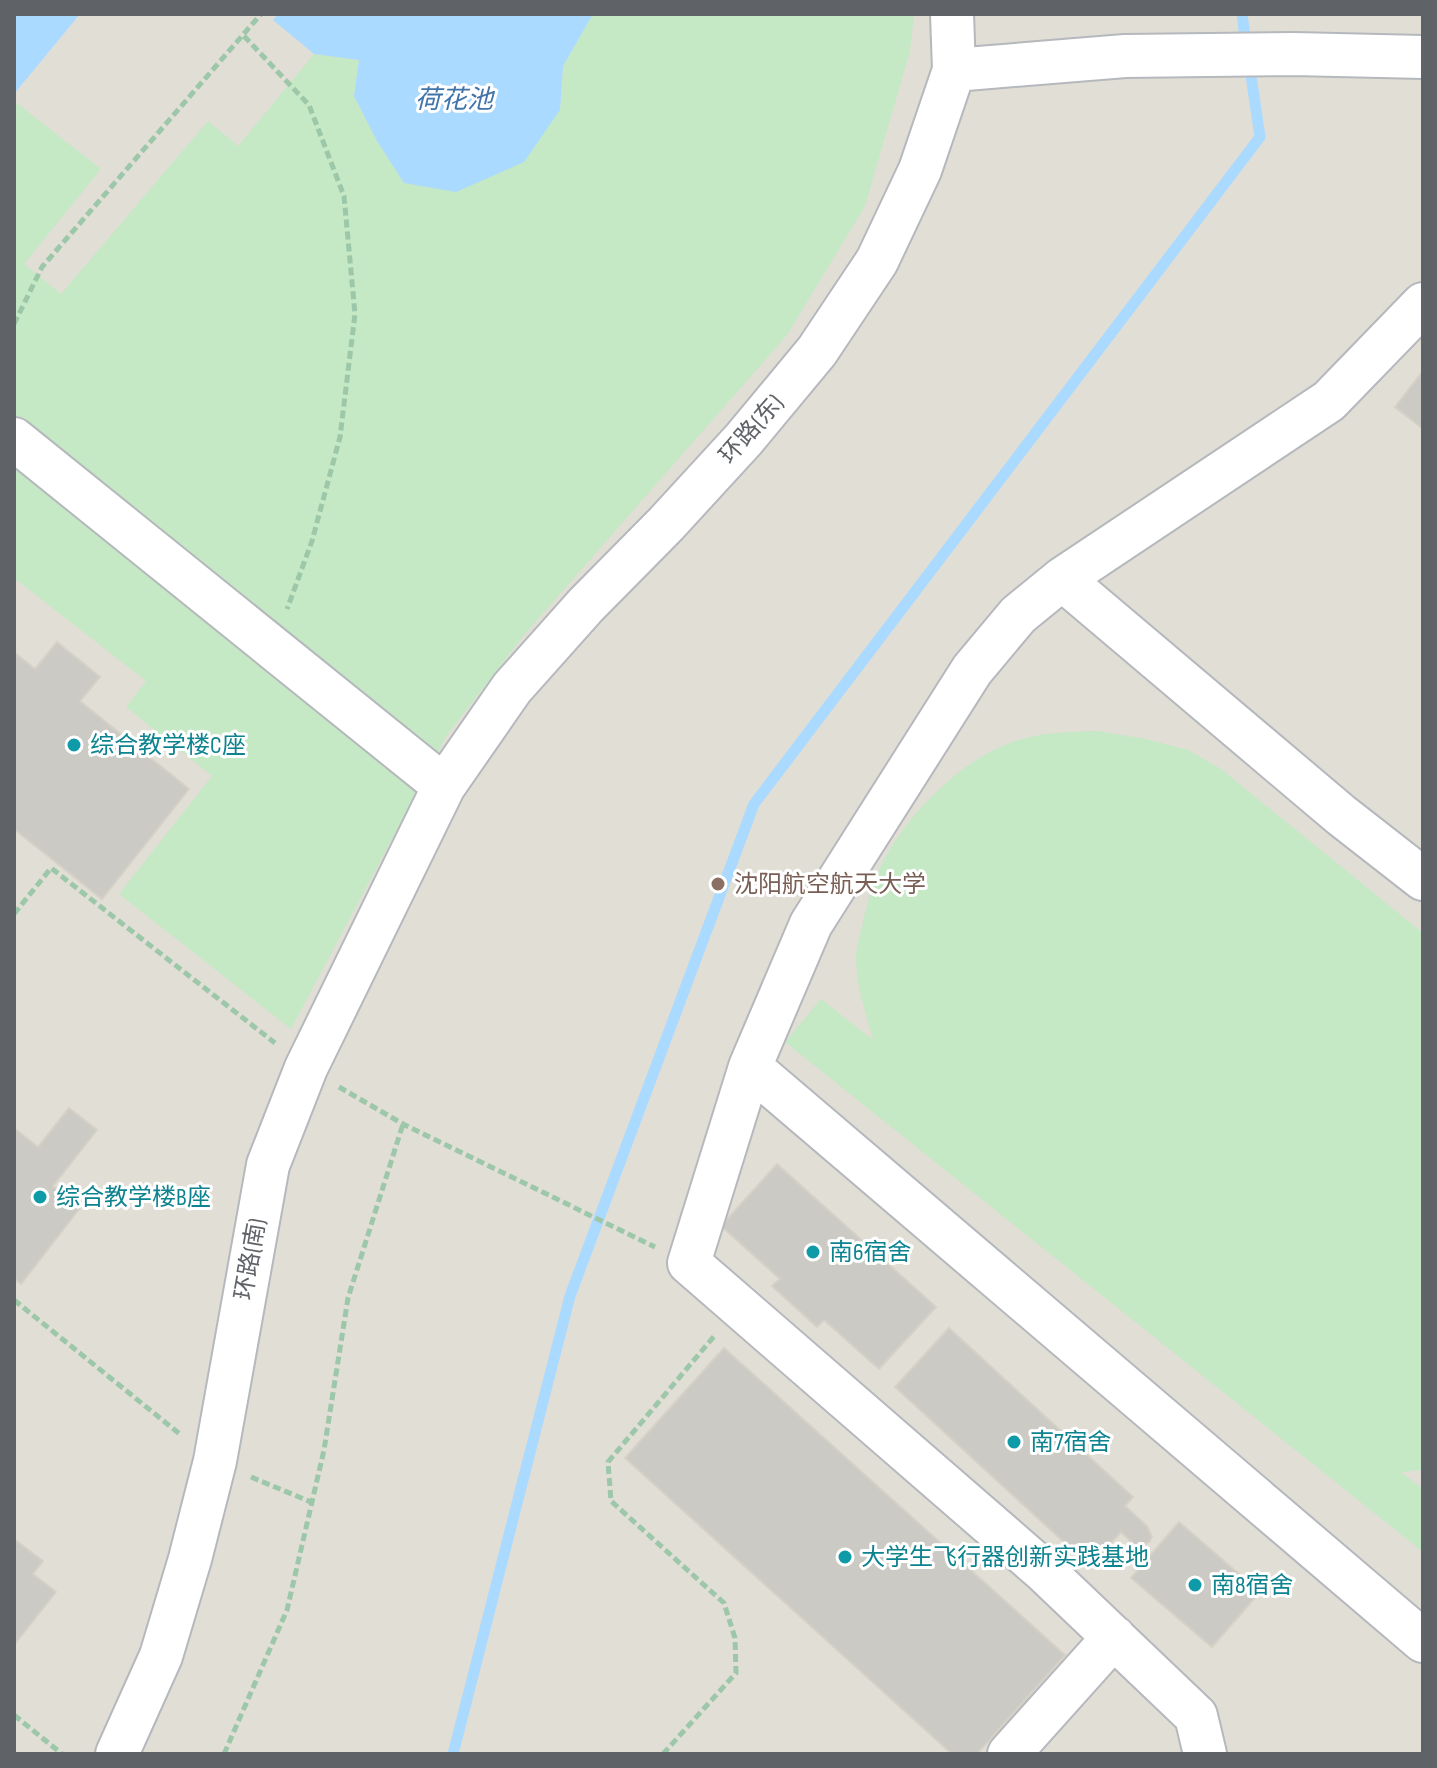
<svg xmlns="http://www.w3.org/2000/svg" width="1437" height="1768" viewBox="0 0 1437 1768" font-family="'Sofia Sans Condensed','Noto Sans SC',sans-serif">
<style>
.education{fill:#e1ded6}
.green{fill:#c5e8c5}
.water{fill:#aadaff}
.lines{fill:none;stroke-linecap:round;stroke-linejoin:round}
.stream{stroke:#aadaff;stroke-width:11}
.building{fill:#cccac5;stroke:#d6d1c6;stroke-width:2}
.minor-casing{stroke:#b5b8bc;stroke-width:46}
.path{stroke:#9cc7a9;stroke-width:5;stroke-dasharray:8 4;stroke-linecap:butt}
.minor{stroke:#fff;stroke-width:42}
.culture-dot{fill:#0f9aa8;stroke:#fff;stroke-width:3}
.education-dot{fill:#8d6e63;stroke:#fff;stroke-width:3}
.labels{text-anchor:middle;stroke-width:6;stroke-linejoin:round;paint-order:stroke}
.street-label{font-size:24px;fill:#5f6368;stroke:#fff}
.culture-label{font-size:24px;fill:#0d838f;stroke:#fff;text-anchor:start}
.education-label{font-size:24px;fill:#785e54;stroke:#fff;text-anchor:start}
.water-label{font-size:26px;font-style:italic;fill:#4174aa;stroke:#fff}
</style>
<rect width="100%" height="100%" fill="#f1efe8"/>
<path class="education" d="M14 14H1423V1754H14Z"/>
<path class="green" d="M593 14H914L910 51 865 206 787 335 524 635 447 735 291 1029 119 894 212 776 126 707 146 681 14 578V101L101 169 24 264 61 294 208 121 238 146 314 54 359 60 354 96 377 141 404 183 560 110 563 66Z
M1097 731 1146 739 1188 750 1221 769 1423 933V1470L1401 1472 1423 1489V1552L785 1042 821 999 873 1040C866 1013 856 986 856 957 856 946 861 933 863 922 868 900 874 878 885 858 909 813 963 758 1013 742 1040 732 1069 732 1097 731Z"/>
<path class="water" d="M14 14H80L14 94Z
M278 14H593L563 66 560 110 524 162 456 192 404 183 377 141 354 96 359 60 314 54 273 20Z"/>
<g class="lines">
<path class="stream" d="M1242 14 1246 45
M453 1754 570 1296 754 804 1260 137 1249 62"/>
</g>
<path class="building" d="M1423 371V429L1395 407Z
M57 642 100 677 80 701 189 789 102 899 14 829V652L35 669Z
M69 1108 97 1130 53 1186 80 1208 21 1284 14 1278V1128L38 1147Z
M777 1164 936 1307 879 1369 824 1320 817 1327 772 1286 780 1279 721 1226Z
M949 1328 1133 1497 1125 1506 1147 1526 1152 1537 1149 1542 1137 1547 1121 1532 1090 1566 895 1387Z
M724 1348 1065 1655 977 1754H952L625 1458Z
M1179 1522 1260 1592 1212 1647 1131 1578Z
M14 1539 43 1561 33 1574 56 1592 14 1645Z"/>
<g class="lines">
<defs>
<path id="minor" d="M954 70 1125 56 1294 54 1423 57
M14 439 444 786
M1062 579 1341 815 1423 879
M750 1067 1423 1641
M117 1754 161 1656 190 1559 215 1461 268 1165 306 1068 444 786 512 688 586 605 666 524 744 439 817 351 877 261 920 170 954 70 952 14
M1009 1754 1114 1637
M1205 1754 1196 1716 1045 1572 689 1263 750 1067 811 924 972 670 1018 615 1062 579 1329 401 1423 304"/>
</defs>
<use href="#minor" class="minor-casing"/>
<path class="path" d="M244 36 309 105 344 196 355 314 340 437 312 541 287 609
M14 324 42 267 261 14
M14 914 51 868 275 1043
M339 1087 403 1124 655 1247
M14 1300 181 1435
M251 1477 311 1502
M14 1715 62 1754
M224 1754 287 1610 324 1450 348 1298 403 1124
M663 1754 736 1673 735 1638 724 1603 611 1501 608 1462 716 1334"/>
<use href="#minor" class="minor"/>
</g>
<g class="culture-dot">
<circle cx="74" cy="745" r="8"/>
<circle cx="40" cy="1197" r="8"/>
<circle cx="813" cy="1252" r="8"/>
<circle cx="1014" cy="1442" r="8"/>
<circle cx="845" cy="1557" r="8"/>
<circle cx="1195" cy="1585" r="8"/>
</g>
<circle class="education-dot" cx="718" cy="884" r="8"/>
<g class="labels">
<g class="street-label">
<text transform="translate(751 429) rotate(-49)" y="8">环路(东)</text>
<text transform="translate(250 1259) rotate(-80)" y="8">环路(南)</text>
</g>
<g class="culture-label">
<text x="90" y="753">综合教学楼C座</text>
<text x="56" y="1205">综合教学楼B座</text>
<text x="829" y="1260">南6宿舍</text>
<text x="1030" y="1450">南7宿舍</text>
<text x="861" y="1565">大学生飞行器创新实践基地</text>
<text x="1211" y="1593">南8宿舍</text>
</g>
<g class="education-label">
<text x="734" y="892">沈阳航空航天大学</text>
</g>
<g class="water-label">
<text x="454" y="108">荷花池</text>
</g>
</g>
<rect width="1437" height="1768" fill="none" stroke="#5f6368" stroke-width="32"/>
</svg>
